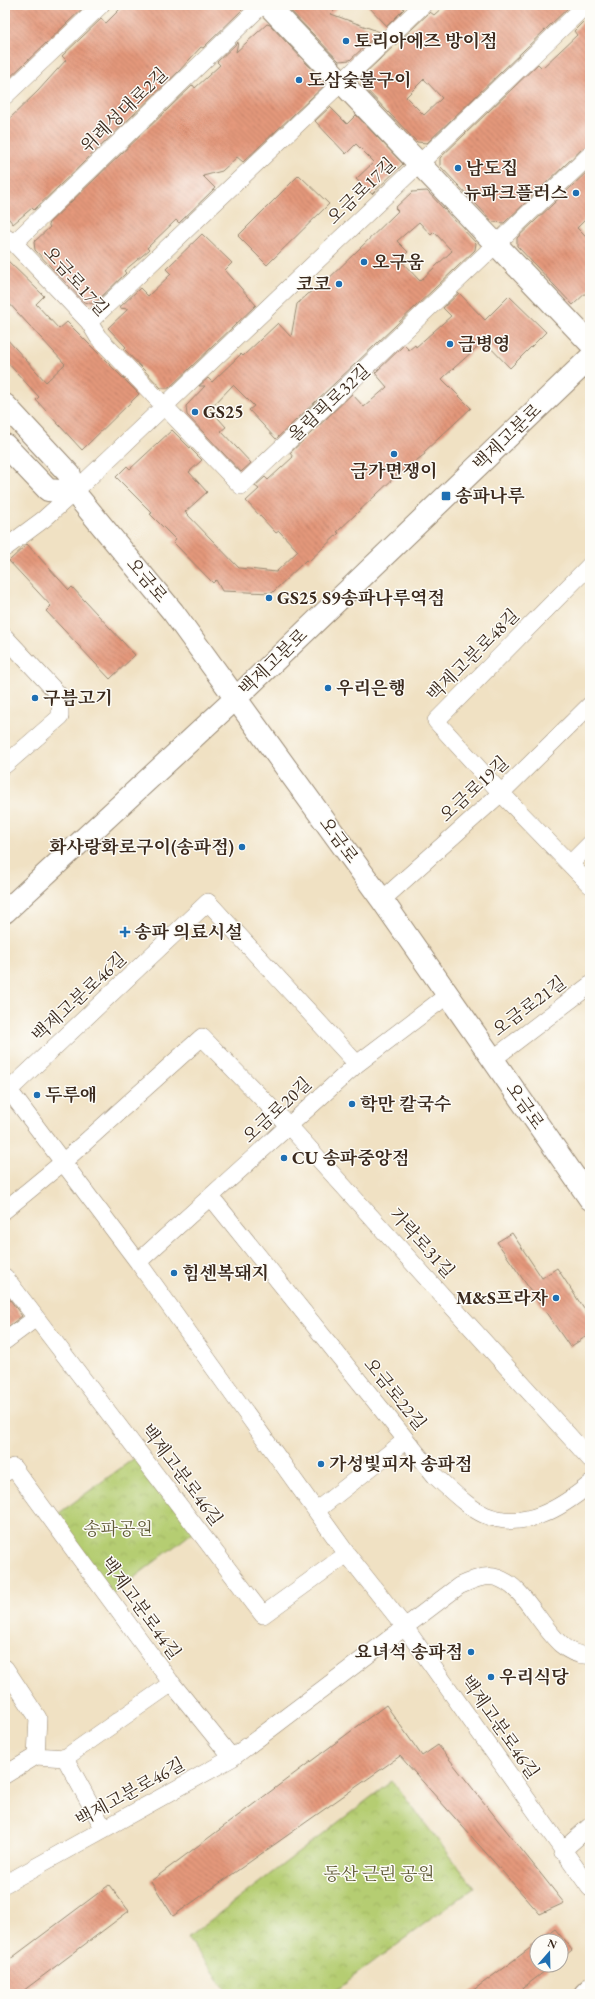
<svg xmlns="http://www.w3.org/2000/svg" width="595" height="1999" viewBox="0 0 595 1999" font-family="'EB Garamond','Noto Serif KR',serif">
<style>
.park{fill:url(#park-crowns);stroke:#787c48}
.building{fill:url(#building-back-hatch);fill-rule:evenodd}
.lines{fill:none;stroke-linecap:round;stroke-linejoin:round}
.minor-casing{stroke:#968670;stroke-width:18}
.tertiary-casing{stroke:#968670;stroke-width:24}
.secondary-casing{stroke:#968670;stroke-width:24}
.minor{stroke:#fff;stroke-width:17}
.tertiary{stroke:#fff;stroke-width:22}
.secondary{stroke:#fff;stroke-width:22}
.poi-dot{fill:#1f6fb2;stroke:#fdfcf7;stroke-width:1.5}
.labels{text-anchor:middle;stroke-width:3;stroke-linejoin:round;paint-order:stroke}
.poi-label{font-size:18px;font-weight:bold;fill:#3b2a1e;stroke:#fdfcf7;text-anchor:start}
.street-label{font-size:18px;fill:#3b2a1e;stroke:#fdfcf7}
.park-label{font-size:18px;fill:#605b37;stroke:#fdfcf7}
</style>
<defs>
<pattern id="park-crowns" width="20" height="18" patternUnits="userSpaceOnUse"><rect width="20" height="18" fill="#b5cd72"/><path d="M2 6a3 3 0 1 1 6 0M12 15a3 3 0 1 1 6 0" fill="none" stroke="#9db062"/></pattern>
<pattern id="building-back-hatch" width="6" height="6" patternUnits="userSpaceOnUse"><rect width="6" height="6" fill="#e4987c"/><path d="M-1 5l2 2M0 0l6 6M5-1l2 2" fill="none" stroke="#ba7c65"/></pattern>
</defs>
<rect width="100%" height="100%" fill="#fdfcf7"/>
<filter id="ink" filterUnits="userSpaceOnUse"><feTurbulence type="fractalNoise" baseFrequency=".025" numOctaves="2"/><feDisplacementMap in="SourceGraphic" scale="8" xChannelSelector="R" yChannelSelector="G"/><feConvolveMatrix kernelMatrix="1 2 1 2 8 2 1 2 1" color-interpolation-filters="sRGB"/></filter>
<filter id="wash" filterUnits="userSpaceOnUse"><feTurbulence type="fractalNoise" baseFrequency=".012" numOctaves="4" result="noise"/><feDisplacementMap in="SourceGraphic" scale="16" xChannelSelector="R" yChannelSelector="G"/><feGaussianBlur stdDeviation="0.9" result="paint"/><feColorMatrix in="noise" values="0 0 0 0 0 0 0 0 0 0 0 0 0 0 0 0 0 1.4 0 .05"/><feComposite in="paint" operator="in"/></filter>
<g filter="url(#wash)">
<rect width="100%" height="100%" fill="#f0e1c3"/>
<path class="park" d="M140 1454 197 1529 109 1597 51 1519Z
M392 1781 474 1887 330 1994H229L187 1938Z"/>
<g id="blocks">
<path class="building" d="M5 5H86L5 82Z
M124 5H245L244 8 203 48 201 47 179 71 34 210 32 208 13 224 5 214V123L38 91 66 60 62 56 101 19 106 23Z
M285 5H340L331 14 380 32 350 60 339 61Z
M367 5H401L404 9 387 26Z
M445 5H571L427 143 417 142 362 85V76L430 12 434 15ZM424 79 442 98 424 115 406 97Z
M590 15V145L583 148 504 223 493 222 440 166V158L538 64 542 68 577 35 574 31Z
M267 24 270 25 326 84 243 162 237 157 222 171 203 176 215 188 179 223 176 220 147 248 149 250 124 271 126 273 94 304 84 302 35 250 34 242 50 227 48 224 193 85 195 88 220 65 217 62 238 42 236 52Z
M330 107 347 124 356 115 403 164 372 194 356 179 374 162 356 144 346 154 315 121Z
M590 169V215L577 228 590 241V289L573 305 517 246V238Z
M299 175 329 204 267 265 238 236Z
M427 191 476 243 475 250 276 439 249 410 254 406 233 385 210 409 226 427 221 431 251 463 241 472 187 415 186 406 205 386H199L208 378 212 382 241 354 243 356 278 323 291 337 297 304 316 287 318 289 398 211 395 208 412 192ZM419 222 431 235 434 232 452 251 420 281 400 260 408 252 397 241Z
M202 234 232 263 225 270 256 305 169 388H161L124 349 126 347 108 328 128 309 119 308 140 288 148 296 171 274 166 269Z
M5 258 44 296 36 304 59 329 67 322 139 394 82 450 36 400 39 397 5 360V337L46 382 65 364 5 299Z
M459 293 485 320 509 296 546 332 510 368 484 341 444 377 442 379 471 408 424 452 425 454 396 476 337 532 339 533 308 562 306 560 272 593 222 591 216 580 213 583 173 542 176 540 150 514 152 513 116 477 127 466 130 469 172 430 202 460 189 472 207 492 185 512 239 568 276 572 298 551 279 531 276 533 246 501 259 489 255 486 265 477 268 480 293 457 290 453 352 394 364 407 387 387 375 373 404 345 409 350 415 345 416 347 451 316 443 308Z
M27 544 69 590 72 587 135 655 110 679 46 611 51 606 9 561Z
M512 1233 542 1278 557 1268 590 1318V1334L570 1347 497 1242Z
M5 1293 22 1316 5 1329Z
M386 1705 422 1756 438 1745 564 1903 540 1914 400 1756 173 1916 151 1881Z
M109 1885 129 1911 19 1994H5V1963Z
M555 1929 572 1950 561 1959V1941H539Z
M537 1943V1965H553L515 1994H468Z"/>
</g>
</g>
<g filter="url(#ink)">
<use href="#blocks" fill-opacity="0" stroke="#968670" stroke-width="1"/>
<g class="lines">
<defs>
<path id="minor" d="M5 96 101 5
M5 237 14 243 89 322 98 337 241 486 590 155
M14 243 262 5
M89 322 423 5
M5 548 44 519 74 492 586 5
M590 565 436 721 501 793 590 885
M5 637 60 696V717L5 765
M570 864 590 844
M382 900 501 793 590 705
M493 1059 590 985
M5 1085 138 1262 347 1554 404 1626 590 1888
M5 1094 208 902 357 1064
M211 1197 436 1477C451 1490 467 1507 485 1515 524 1531 560 1509 590 1484
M5 1210 62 1163 202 1037 289 1126 590 1459
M138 1262 357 1064 449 994
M5 1277 263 1615 347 1554
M5 1341 36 1318
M5 1473 13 1467 170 1681 232 1758
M317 1510 406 1440
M5 1668 38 1718 36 1756
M65 1758 104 1829
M5 1775 36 1756 65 1758 172 1683
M562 1851 590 1826
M5 1884 232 1758 459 1586C470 1581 482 1575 494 1577 533 1585 548 1660 590 1655"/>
<path id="tertiary" d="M268 5 590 343
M585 1994 590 1989"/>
<path id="secondary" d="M5 405 70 475 74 492 173 612 382 900 590 1199
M5 445 48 490 74 492
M5 912 235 699 590 358"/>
</defs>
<use href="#minor" class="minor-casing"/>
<use href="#tertiary" class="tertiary-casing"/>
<use href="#secondary" class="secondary-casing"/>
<use href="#minor" class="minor"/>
<use href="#tertiary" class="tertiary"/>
<use href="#secondary" class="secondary"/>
</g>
</g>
<g class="poi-dot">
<circle cx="346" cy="41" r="4"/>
<circle cx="299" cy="80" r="4"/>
<circle cx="458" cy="168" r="4"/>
<circle cx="576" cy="193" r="4"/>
<circle cx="364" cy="262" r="4"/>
<circle cx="339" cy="284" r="4"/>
<circle cx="450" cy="344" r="4"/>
<circle cx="195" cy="412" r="4"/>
<circle cx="394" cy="454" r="4"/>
<rect x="441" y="491" width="10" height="10" rx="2"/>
<circle cx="269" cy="598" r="4"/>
<circle cx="328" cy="688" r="4"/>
<circle cx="35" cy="698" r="4"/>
<circle cx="242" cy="847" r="4"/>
<path d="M123 926h4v4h4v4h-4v4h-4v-4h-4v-4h4z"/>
<circle cx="37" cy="1095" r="4"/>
<circle cx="352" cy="1104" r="4"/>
<circle cx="284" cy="1158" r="4"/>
<circle cx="174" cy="1273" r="4"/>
<circle cx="556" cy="1298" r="4"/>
<circle cx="321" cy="1464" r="4"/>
<circle cx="471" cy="1652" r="4"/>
<circle cx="491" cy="1677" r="4"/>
</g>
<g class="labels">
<g class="poi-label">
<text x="354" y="47">토리아에즈 방이점</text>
<text x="307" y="86">도삼숯불구이</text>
<text x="466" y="174">남도집</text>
<text x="568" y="199" text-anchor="end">뉴파크플러스</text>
<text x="372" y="268">오구움</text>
<text x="331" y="290" text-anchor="end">코코</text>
<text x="458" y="350">금병영</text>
<text x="203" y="418">GS25</text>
<text x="394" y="477" text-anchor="middle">금가면쟁이</text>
<text x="455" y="502">송파나루</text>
<text x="277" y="604">GS25 S9송파나루역점</text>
<text x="336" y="694">우리은행</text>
<text x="43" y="704">구븜고기</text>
<text x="234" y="853" text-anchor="end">화사랑화로구이(송파점)</text>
<text x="134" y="938">송파 의료시설</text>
<text x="45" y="1101">두루애</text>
<text x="360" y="1110">학만 칼국수</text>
<text x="292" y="1164">CU 송파중앙점</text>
<text x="182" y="1279">힘센복돼지</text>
<text x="548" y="1304" text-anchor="end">M&amp;S프라자</text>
<text x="329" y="1470">가성빛피자 송파점</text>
<text x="463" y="1658" text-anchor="end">요녀석 송파점</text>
<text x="499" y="1683">우리식당</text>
</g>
<g class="street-label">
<text transform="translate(124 110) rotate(-44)" y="6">위례성대로2길</text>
<text transform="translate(361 191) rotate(-44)" y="6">오금로17길</text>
<text transform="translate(76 281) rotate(48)" y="6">오금로17길</text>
<text transform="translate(329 403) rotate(-43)" y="6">올림픽로32길</text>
<text transform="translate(507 437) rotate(-44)" y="6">백제고분로</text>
<text transform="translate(147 580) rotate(50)" y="6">오금로</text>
<text transform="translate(473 655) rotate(-45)" y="6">백제고분로48길</text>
<text transform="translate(273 662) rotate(-44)" y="6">백제고분로</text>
<text transform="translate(474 789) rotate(-43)" y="6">오금로19길</text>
<text transform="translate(339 840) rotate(54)" y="6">오금로</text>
<text transform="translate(79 997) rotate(-43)" y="6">백제고분로46길</text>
<text transform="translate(529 1006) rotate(-37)" y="6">오금로21길</text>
<text transform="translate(525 1106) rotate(55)" y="6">오금로</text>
<text transform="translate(277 1110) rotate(-43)" y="6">오금로20길</text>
<text transform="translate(422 1243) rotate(48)" y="6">가락로31길</text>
<text transform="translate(395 1394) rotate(51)" y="6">오금로22길</text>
<text transform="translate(182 1475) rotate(53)" y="6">백제고분로46길</text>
<text transform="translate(141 1608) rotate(54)" y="6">백제고분로44길</text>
<text transform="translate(500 1727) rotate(55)" y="6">백제고분로46길</text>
<text transform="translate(130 1792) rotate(-29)" y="6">백제고분로46길</text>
</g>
<g class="park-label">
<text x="118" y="1535">송파공원</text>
<text x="379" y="1880">동산 근린 공원</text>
</g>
</g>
<rect width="595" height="1999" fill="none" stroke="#fdfcf7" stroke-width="20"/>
<g transform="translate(549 1953) rotate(20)"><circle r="19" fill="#fdfcf7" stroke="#afa8a0"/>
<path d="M0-3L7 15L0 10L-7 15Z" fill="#1f6fb2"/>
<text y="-6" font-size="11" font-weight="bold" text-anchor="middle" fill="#3b2a1e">N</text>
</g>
</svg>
